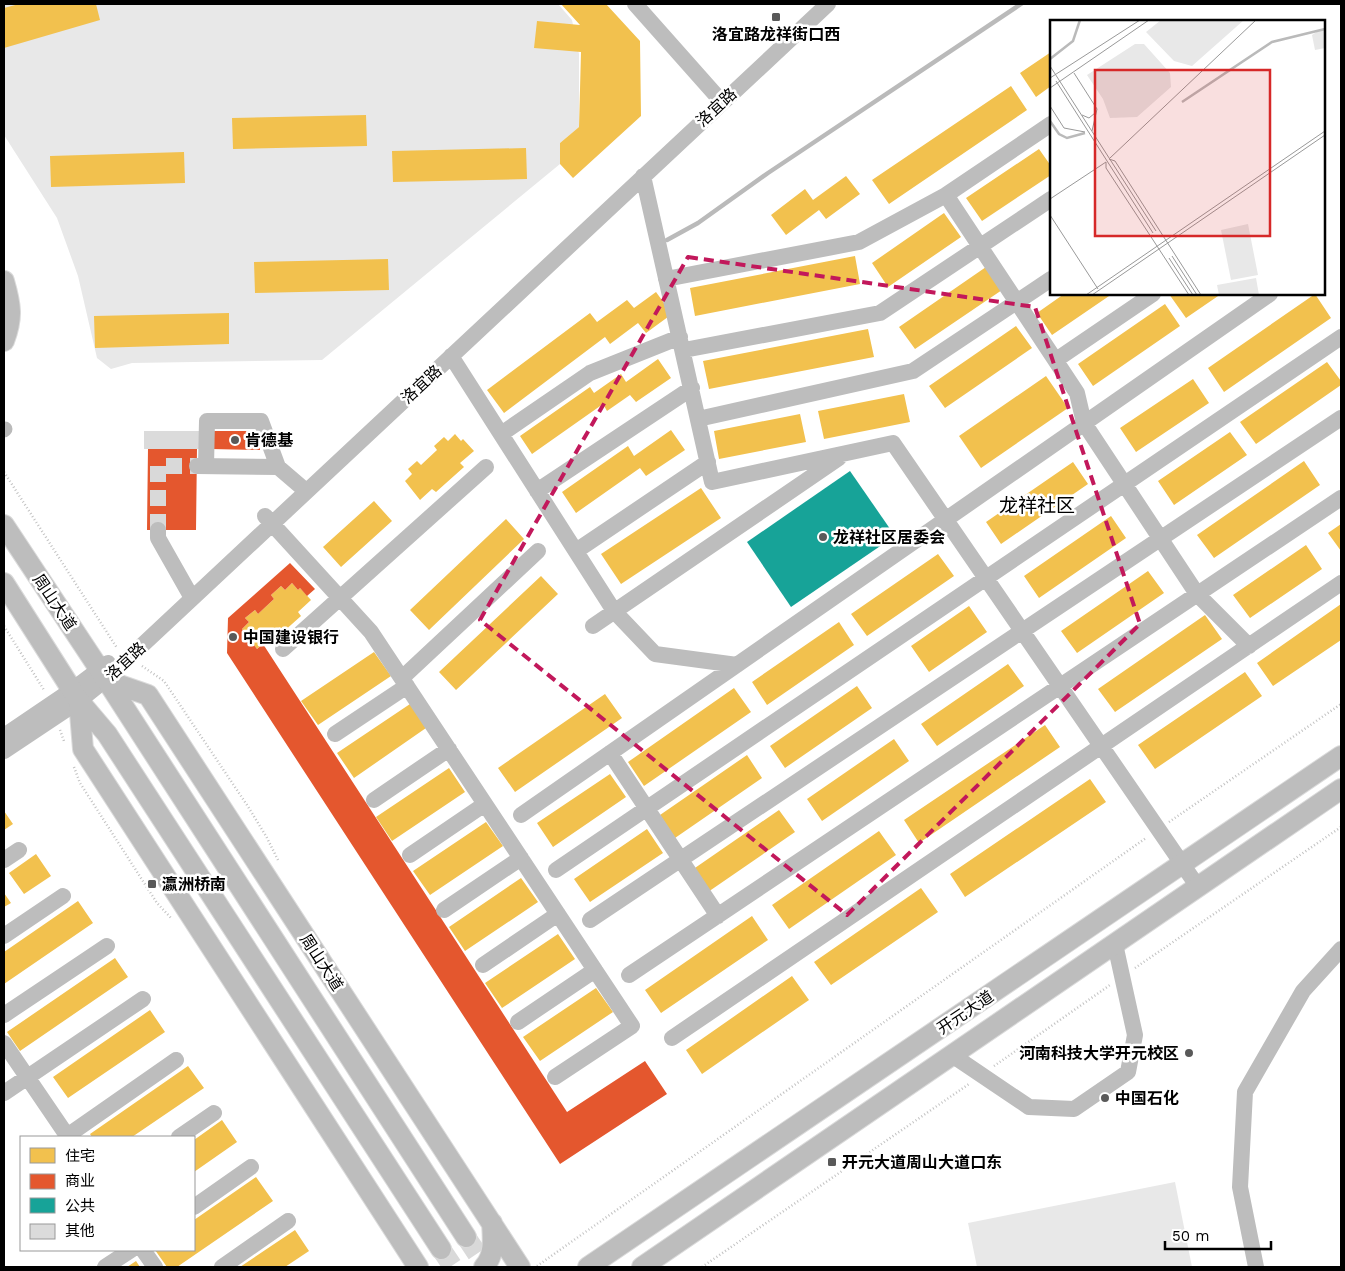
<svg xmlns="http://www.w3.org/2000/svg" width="1345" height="1271" viewBox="0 0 1345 1271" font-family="'Work Sans','Noto Sans SC',sans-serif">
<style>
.green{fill:#e8e8e8}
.homes{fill:#f2c14e}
.shops{fill:#e4572e}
.public{fill:#17a398}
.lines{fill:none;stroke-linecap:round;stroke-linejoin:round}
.stream{stroke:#bababa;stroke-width:4.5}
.canal{stroke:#bababa;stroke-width:15}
.building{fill:#dbdbdb}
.minor-tunnel{stroke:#d9d9d9;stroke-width:16;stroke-dasharray:16 8;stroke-linecap:butt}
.major-tunnel{stroke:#d9d9d9;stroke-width:20;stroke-dasharray:20 10;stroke-linecap:butt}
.major-casing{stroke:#dbdbdb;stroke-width:22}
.path{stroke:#c2c2c2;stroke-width:2.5;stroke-dasharray:1 2.5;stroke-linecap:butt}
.minor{stroke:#bdbdbd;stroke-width:16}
.major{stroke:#bdbdbd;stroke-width:20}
.marked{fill:none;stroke:#c2185b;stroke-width:4;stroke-dasharray:10 6;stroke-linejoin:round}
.poi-dot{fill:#595959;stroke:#fff;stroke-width:2}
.labels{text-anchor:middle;stroke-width:5;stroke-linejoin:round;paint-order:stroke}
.poi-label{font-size:16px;font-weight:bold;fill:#000;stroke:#fff;text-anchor:start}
.street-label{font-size:16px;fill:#000;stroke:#fff}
.quarter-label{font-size:19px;fill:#000;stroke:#fff}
.inset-river{fill:none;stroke:#bababa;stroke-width:2.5}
.inset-road{fill:none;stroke:#999;stroke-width:1}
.view{fill:#d62828;fill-opacity:0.15;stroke:#d62828;stroke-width:2.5}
.inset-edge{fill:none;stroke:#000;stroke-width:2.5}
</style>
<rect width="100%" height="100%" fill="#fff"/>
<path class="green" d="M4 4H558L572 20 579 54V127L560 143V164L322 360 132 363 111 369 97 358 78 276 57 218 4 135Z
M1175 1182 1192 1267H977L968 1223Z"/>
<path class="homes" d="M19 4H96L100 20 4 48V8Z
M561 4H606L640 41 641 116 573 178 560 164V143L579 127 581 52 534 48 537 21 580 25Z
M1051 52V86L1036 97 1020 73Z
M1011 86 1027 110 889 204 872 180Z
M366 115 367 146 233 149 232 118Z
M526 148 527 179 393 182 392 151Z
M1039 149 1051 166V175L982 221 966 198Z
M184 152 185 183 51 187 50 156Z
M846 176 860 194 826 219 819 210 786 235 771 215 805 189 813 200Z
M944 213 961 237 888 287 872 263Z
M855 256 860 284 695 316 690 288Z
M388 259 389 290 255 293 254 262Z
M986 267 1002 290 915 349 899 327Z
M656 292 672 314 646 333 638 323 610 344 605 337 504 413 487 390 590 313 597 322 627 300 634 308Z
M1064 294H1112L1052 335 1037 313Z
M1169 294H1221L1186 318Z
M1315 294 1331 318 1224 392 1208 368Z
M1165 304 1180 326 1093 386 1078 364Z
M229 313V344L95 348 94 316Z
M1016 326 1032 348 945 408 929 386Z
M868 329 874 357 709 389 703 361Z
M658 359 671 378 636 402 630 395 607 411 603 404 532 454 520 436 590 387 594 393 621 374 626 382Z
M1327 362 1341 381V385L1256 444 1240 422Z
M1046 376 1068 408 981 468 959 436Z
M1193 379 1209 403 1136 452 1120 428Z
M904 394 910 422 824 439 818 411Z
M800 414 806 442 719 459 714 431Z
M671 430 685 450 646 476 640 468 576 513 562 492 628 446 634 456Z
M1230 432 1247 455 1174 505 1158 481Z
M455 434 461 441 463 439 474 451 460 463 464 467 436 492 432 489 420 500 405 481 412 474 408 469 417 461 421 465 437 450 434 446 444 437 448 441Z
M1304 461 1320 485 1214 558 1197 535Z
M1073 462 1088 484 1001 544 986 522Z
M701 488 721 518 621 584 601 554Z
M374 501 392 521 341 567 323 547Z
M1111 516 1126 538 1039 598 1024 576Z
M506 519 524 539 429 630 410 610Z
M1341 524V551L1328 533Z
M1306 545 1322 569 1250 618 1233 595Z
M938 554 954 576 867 636 851 614Z
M1148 571 1164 593 1077 653 1061 631Z
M541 576 558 594 456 690 439 672Z
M292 583 298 590 300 588 311 600 298 612 301 616 273 641 270 637 257 649 242 629 249 622 245 618 255 610 258 614 274 599 271 595 281 586 285 590Z
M1341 604V640L1273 686 1257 663Z
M969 606 987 632 929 672 911 646Z
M1205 615 1222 639 1115 712 1098 689Z
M839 622 854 645 767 705 752 682Z
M374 652 391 676 318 725 301 701Z
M1008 664 1024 686 937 746 921 724Z
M1245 672 1262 696 1155 769 1138 745Z
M857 686 872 708 785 768 770 746Z
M734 688 751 712 644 786 628 762Z
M605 694 622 718 515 792 498 768Z
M410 704 426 728 354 778 337 753Z
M1045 725 1060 747 919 843 904 820Z
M894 739 909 761 822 821 807 799Z
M747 755 762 778 675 838 660 815Z
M449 768 465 792 392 841 376 817Z
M610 774 626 797 553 847 537 823Z
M1090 779 1106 802 965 897 950 874Z
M779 810 795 832 708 892 692 870Z
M4 811 13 824 4 830Z
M486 822 503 846 430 895 413 871Z
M647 829 663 853 590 902 574 879Z
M879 831 896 855 789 929 772 905Z
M36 854 51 876 24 894 9 873Z
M521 878 538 902 465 951 449 927Z
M921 888 938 912 831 985 814 962Z
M4 893 11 903 4 907Z
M78 901 93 923 4 984V952Z
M752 916 768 940 661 1013 645 990Z
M558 934 575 959 502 1008 485 983Z
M115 958 128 977 20 1051 7 1032Z
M792 976 809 1000 702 1074 686 1050Z
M596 988 613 1012 540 1061 523 1037Z
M150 1010 165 1032 68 1098 53 1077Z
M188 1066 204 1088 132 1137H92L90 1134Z
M222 1120 237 1142 194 1172V1140Z
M256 1177 273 1201 177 1267H167L155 1250H194V1220Z
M295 1230 309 1251 285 1267H240Z
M136 1261 140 1267H127Z"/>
<path class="shops" d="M211 431H260V450L211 449Z
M148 448H197L196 530H147Z
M290 563 315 589 307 596 300 588 298 590 292 583 285 590 281 586 271 595 274 599 258 614 255 610 245 618 249 622 242 629 257 649 263 644 567 1112 645 1061 667 1094 560 1164 227 653 228 618Z"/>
<path class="public" d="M850 471 895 536 791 607 747 542Z"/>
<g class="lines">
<path class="stream" d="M667 240 698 223 768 173 1021 4"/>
<path class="canal" d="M4 430 5 429"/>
</g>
<path class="building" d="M144 431H202V449H144Z"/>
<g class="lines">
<path class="minor-tunnel" d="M158 530V466H197"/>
<path class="major-tunnel" d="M466 1237 486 1267
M441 1249 453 1267"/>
<defs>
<path id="major" d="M4 281C11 305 13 318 4 341
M4 525 100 670 466 1237
M4 583 79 701 107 734 441 1249
M105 680 148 695 520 1267
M79 701 83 749 418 1267
M484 1267C495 1255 493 1239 492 1223
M588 1267 1341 756
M642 1267 1341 789"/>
</defs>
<use href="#major" class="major-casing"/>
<path class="path" d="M4 472 117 648
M4 626 44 690
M142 666 164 681 247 805 266 836 279 862
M60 730 64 741
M74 767 80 783 157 903 171 918
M1169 822 1341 704
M1135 968 1341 827
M994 1066 1110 985
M537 1266 1146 838
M702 1267 969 1084"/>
<path class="minor" d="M635 4 722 102
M1051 124 946 195 1077 393 1084 423 1197 594 1249 646
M643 176 712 482 893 443 1198 887
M666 279 859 242 946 195
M684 350 880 313 1051 199
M451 356 614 611 655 654 737 665
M1056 360 1153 294
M698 419 913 371 1051 279
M501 434 590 373 680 337
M197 466 278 467 306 491
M206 466 207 421H261L278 467
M537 491 692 388
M265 516 371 632 632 1026 555 1077
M158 530V538L192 598
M576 551 708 462
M593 626 839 458
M283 649 486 467
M402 678 538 551
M335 734 407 686
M4 736 72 690 108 663
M4 751 79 701 105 680 828 4
M610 753 718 916
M374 800 449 749
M521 815 1270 294
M410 855 485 804
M4 860 19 850
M556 870 1341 337
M444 910 521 858
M590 920 1341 418
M4 936 63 896
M483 965 558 914
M629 975 1341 498
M4 1015 107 946
M518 1022 595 970
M672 1038 1341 583
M4 1043 68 1137
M952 1055 1029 1107 1074 1109 1128 1072 1135 1035 1115 944
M4 1093 143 999
M67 1136 176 1060
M179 1137 214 1113
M194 1207 251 1167
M143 1250 155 1267
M105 1267 131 1250
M222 1267 288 1221
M1256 1267 1240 1187 1245 1092 1303 991 1341 949"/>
<use href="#major" class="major"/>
</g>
<path class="marked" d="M688 257 1035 307 1140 624 847 915 480 620Z"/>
<g class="poi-dot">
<rect x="771" y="12" width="10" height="10" rx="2.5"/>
<circle cx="235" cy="440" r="5"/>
<circle cx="823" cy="537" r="5"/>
<circle cx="233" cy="637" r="5"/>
<rect x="147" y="879" width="10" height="10" rx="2.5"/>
<circle cx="1189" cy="1053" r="5"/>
<circle cx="1105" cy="1098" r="5"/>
<rect x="827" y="1157" width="10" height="10" rx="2.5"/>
</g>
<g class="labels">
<g class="poi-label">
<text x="776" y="40" text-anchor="middle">洛宜路龙祥街口西</text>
<text x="245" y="446">肯德基</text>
<text x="833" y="543">龙祥社区居委会</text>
<text x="243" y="643">中国建设银行</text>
<text x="162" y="890">瀛洲桥南</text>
<text x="1179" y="1059" text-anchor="end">河南科技大学开元校区</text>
<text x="1115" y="1104">中国石化</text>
<text x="842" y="1168">开元大道周山大道口东</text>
</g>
<g class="street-label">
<text transform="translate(716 107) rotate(-43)" y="6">洛宜路</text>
<text transform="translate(421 384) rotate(-43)" y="6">洛宜路</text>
<text transform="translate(55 602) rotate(56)" y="6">周山大道</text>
<text transform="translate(125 661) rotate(-43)" y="6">洛宜路</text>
<text transform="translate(322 962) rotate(57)" y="6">周山大道</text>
<text transform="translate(965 1012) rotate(-34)" y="6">开元大道</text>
</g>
<g class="quarter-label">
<text x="1037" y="512">龙祥社区</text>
</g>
</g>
<g transform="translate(1050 20)">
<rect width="275" height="275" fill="#fff"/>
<path d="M111 0 163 1 194 0 142 46 124 41 96 12ZM271 9 275 10V28L265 30 262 15ZM85 24H94L120 53 121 67 87 97 60 98 53 79 37 55ZM198 204 208 255 181 260 171 210ZM206 258 209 275H169L167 265Z" fill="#e8e8e8"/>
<path class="inset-river" d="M0 39 23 21 30 0M132 82 222 22 275 9M0 101 9 114 17 118 35 113"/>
<path class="inset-road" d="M0 46 106 211M24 53 47 89 42 111M0 58 90 0M6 61 103 213M0 68 99 0M0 86 14 108 35 112M32 95 39 98 45 93M60 138 206 0M59 139 65 141 151 275M56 142V148L139 275M0 179 56 142M0 195 48 269M122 236 147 275M119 238 143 275M36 275 275 111M42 275 275 115"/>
<path class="view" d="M45 50H220V216H45Z"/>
<rect width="275" height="275" class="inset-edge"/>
</g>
<rect width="1345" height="1271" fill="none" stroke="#000000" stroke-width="10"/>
<rect x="20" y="1136" width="175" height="115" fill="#ffffff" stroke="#999999"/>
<rect x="30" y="1148" width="25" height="15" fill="#f2c14e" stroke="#999999"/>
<text x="65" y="1161" font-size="15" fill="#000000">住宅</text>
<rect x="30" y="1174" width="25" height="15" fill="#e4572e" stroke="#999999"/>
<text x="65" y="1186" font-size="15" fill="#000000">商业</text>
<rect x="30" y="1198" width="25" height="15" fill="#17a398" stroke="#999999"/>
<text x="65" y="1211" font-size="15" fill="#000000">公共</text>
<rect x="30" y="1224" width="25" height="15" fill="#dbdbdb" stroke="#999999"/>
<text x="65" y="1236" font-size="15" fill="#000000">其他</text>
<path d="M1165 1241v8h106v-8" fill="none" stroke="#000000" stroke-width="2.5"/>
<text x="1172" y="1241" font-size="15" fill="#000000" stroke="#ffffff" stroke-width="4" paint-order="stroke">50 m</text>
</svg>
